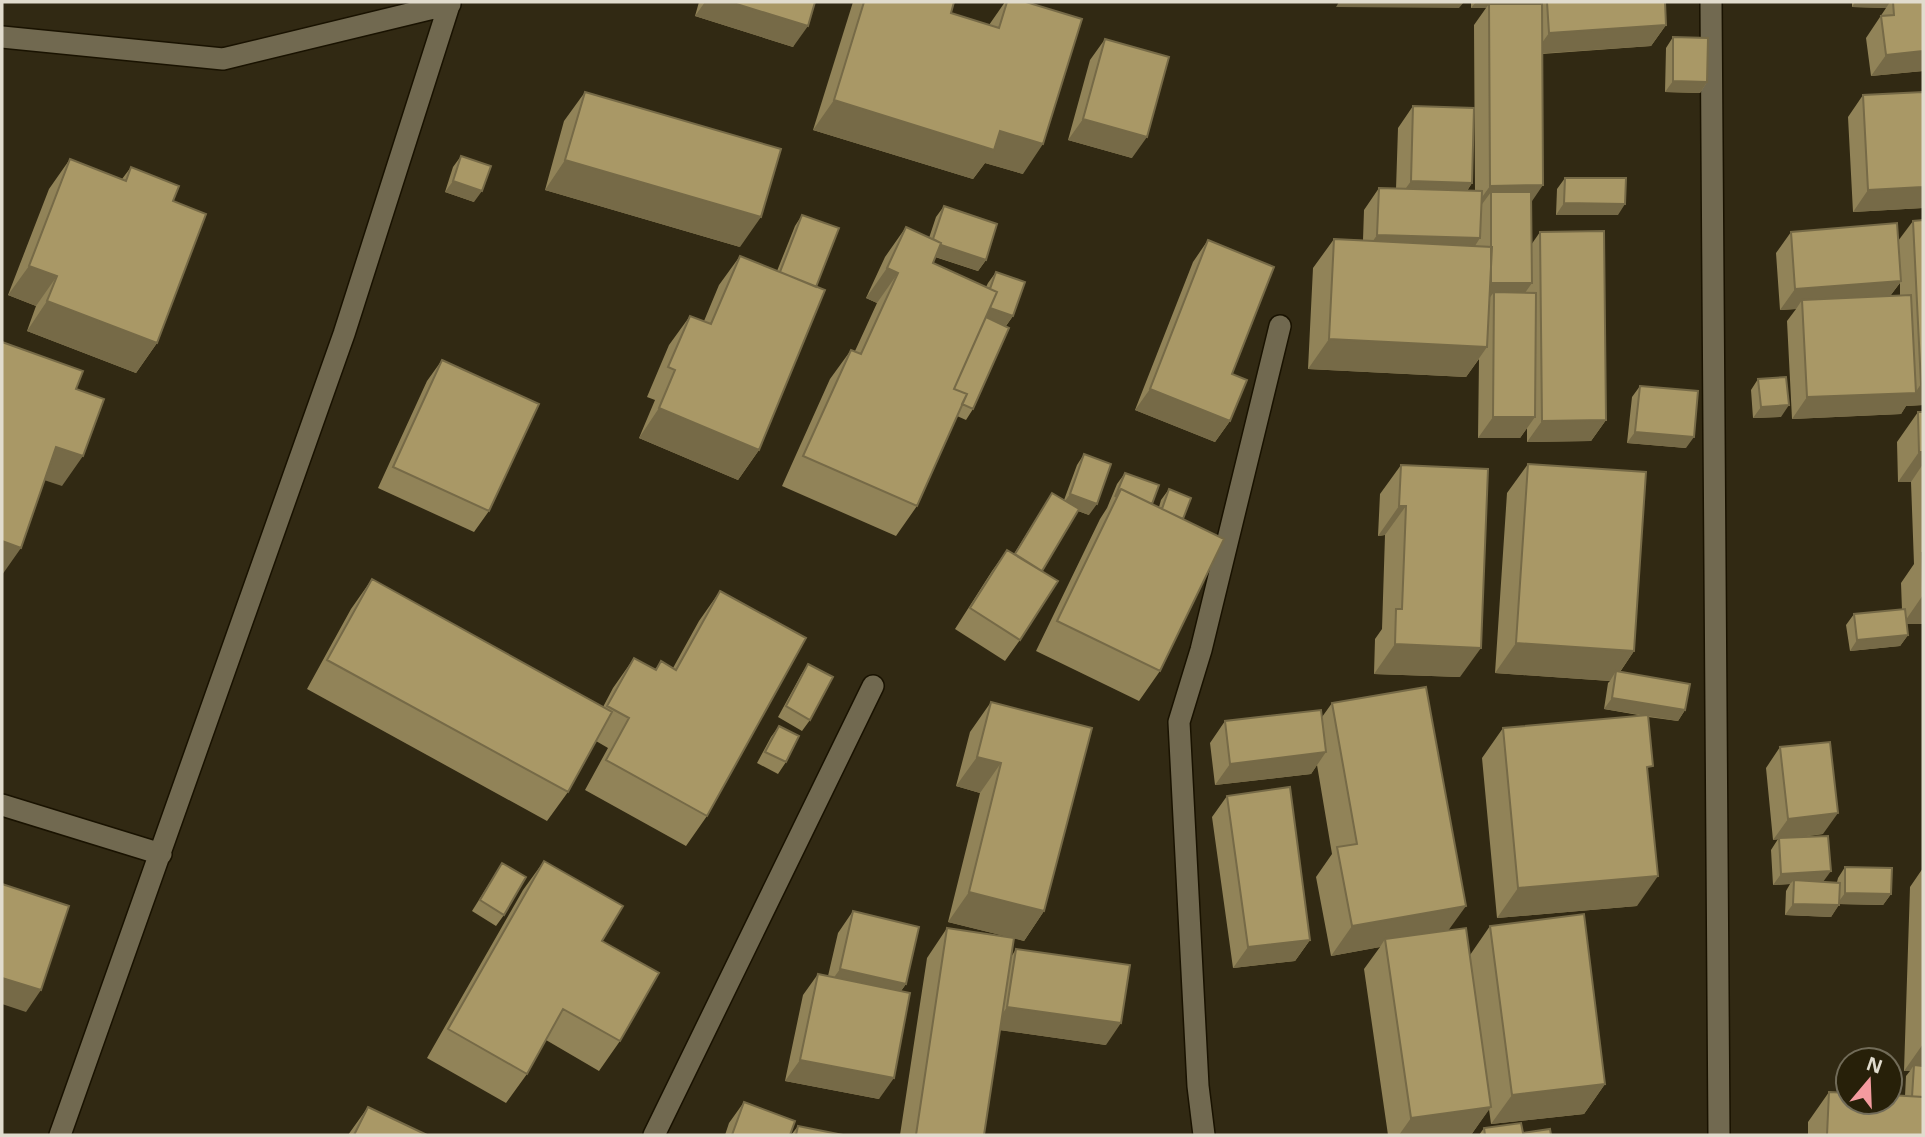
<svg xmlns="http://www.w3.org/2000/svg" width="1925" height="1137" viewBox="0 0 1925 1137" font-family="'Noto Sans',sans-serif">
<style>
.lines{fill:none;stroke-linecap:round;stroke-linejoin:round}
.street-casing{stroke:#191200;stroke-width:24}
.street{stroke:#716950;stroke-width:21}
.wall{fill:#918358;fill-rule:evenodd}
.shaded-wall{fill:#766a47}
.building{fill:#a99866;stroke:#766a47;stroke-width:2}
</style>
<rect width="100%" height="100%" fill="#312913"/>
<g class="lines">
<defs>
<path id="street" d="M1711 2 1719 1135
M2 37 223 59 450 4
M2 805 161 854
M60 1135 344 334 450 2
M654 1135 873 686
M1204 1135 1198 1086 1179 722 1201 650 1280 326"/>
</defs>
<use href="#street" class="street-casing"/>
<use href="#street" class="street"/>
</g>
<path class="wall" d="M699 2H815L793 47 695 16Z
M853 2H954L951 13 989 25 1005 2H1026L1023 174 985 163 973 179 813 130Z
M1471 2H1500L1499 4H1539L1540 2H1665L1666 25 1651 46 1542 54 1531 203V245L1540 232 1606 420 1591 441 1527 442V428L1520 438H1478L1479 359 1466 377 1308 369 1313 268 1334 239 1363 240 1364 210 1379 188 1396 189 1398 128 1413 106 1472 183 1467 191H1475L1474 25 1486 8H1471Z
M1852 2H1923V71L1871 76 1866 38 1886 8 1852 7Z
M1673 37 1707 82 1700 93 1665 92 1666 48Z
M1105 39 1132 158 1068 140 1090 60Z
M585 92 740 247 545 190 564 121Z
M1923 92V208L1853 212 1848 117 1863 95Z
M461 156 474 202 445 192 453 167Z
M70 159 122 179 131 167 173 201 157 343 136 373 27 331 36 306 8 295 49 189Z
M1565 178 1618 215H1556L1557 189Z
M944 206 986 260 978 271 935 257 933 263 986 287 988 283 996 272 1013 316 1006 326 973 409 966 420 957 416 917 506 896 536 782 486 830 379 851 350 855 351 877 303 866 298 885 257 906 227 929 238 936 217Z
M802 215 816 287 759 450 738 480 639 438 655 400 647 397 669 345 690 316 704 321 719 285 740 256 777 271 795 226Z
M1923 220V405L1906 406 1901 414 1792 419 1787 321 1796 309 1780 310 1776 253 1791 232 1898 241 1913 221ZM1900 283V296H1890Z
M1208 240 1232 374 1230 421 1215 442 1135 410 1193 262Z
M442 360 489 511 474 532 378 488 427 381Z
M1758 379 1781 417 1753 418 1751 390Z
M1640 386 1686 448 1627 443 1632 397Z
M1918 412H1923V624H1907L1908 635 1900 646 1850 651 1846 625 1854 614 1902 610 1901 583 1914 564 1911 482H1898L1897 442Z
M1084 454 1089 515 1078 511 1042 571 1020 640 1005 661 955 629 992 571 1007 550 1014 554 1052 493 1064 500 1077 465Z
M1528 464 1634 651 1620 672 1685 710 1678 721 1648 717V774L1637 906 1497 918 1482 758 1503 728 1644 716 1604 709 1608 683 1610 681 1495 673 1507 493Z
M1401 465 1460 677 1374 674 1375 639 1382 629 1385 535 1378 536 1380 494Z
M1125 473 1152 504 1159 507 1161 500 1169 489 1183 519 1160 671 1139 701 1036 651 1100 519 1107 508 1117 484Z
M372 579 603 707 613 688 634 658 655 670 661 661 673 668 699 621 720 591 707 816 686 846 585 790 608 748 596 741 568 792 547 821 307 689 351 609Z
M808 664 810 720 802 731 778 717 801 675Z
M991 702 1044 911 1024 941 1014 938 1011 957 1016 949 1106 1045 1000 1030 984 1135H900L927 958 947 928 1009 937 948 922 980 793 956 786 970 732Z
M1332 703 1448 931 1470 955 1490 926 1605 1084 1584 1114 1491 1124 1489 1109 1471 1135H1388L1364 969 1380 947 1331 956 1316 877 1332 854 1317 765 1311 774 1215 785 1210 743 1225 721 1322 717Z
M779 726 786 762 778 774 757 763 771 737Z
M1780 747 1823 834 1794 838 1824 882H1837L1838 878 1845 867 1891 894 1883 905 1839 904 1831 917 1785 915 1786 891 1790 884 1773 885 1771 850 1778 839 1773 840 1766 768Z
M1227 796 1310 940 1295 961 1233 968 1212 817Z
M544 861 602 941 620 1041 599 1071 546 1040 527 1074 506 1103 427 1058 523 890Z
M502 863 504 915 496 926 472 911Z
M1923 868V1135H1808V1122L1829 1092 1905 1096 1906 1076 1910 1071H1904L1910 887Z
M853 911 906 984 901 991 879 1099 785 1081 803 995 818 974 828 976 838 933Z
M744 1102 790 1135H725L729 1123Z
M368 1107 427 1135H348Z
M798 1126 843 1135H791Z
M1484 1128 1523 1133 1551 1135H1479Z"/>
<path class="shaded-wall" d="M705 2H730L808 26 793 47 695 16Z
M1339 2H1464L1459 8 1336 7Z
M1476 2H1500L1497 7 1489 4 1486 8H1471Z
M1855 2H1890L1886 8 1852 7Z
M1666 25 1651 46 1534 54 1549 33Z
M1923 51V71L1871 76 1886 55Z
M1673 81 1707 82 1700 93 1665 92Z
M834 100 1000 131 1043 144 1023 174 985 163 973 179 813 130Z
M1083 119 1147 137 1132 158 1068 140Z
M565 160 761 217 740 247 545 190Z
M453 181 482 191 474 202 445 192Z
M1411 181 1472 183 1457 205 1396 202Z
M1543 185 1528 207 1491 192 1480 207H1475L1490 186Z
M1923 187V208L1853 212 1868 190Z
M1564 203 1625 204 1618 215H1556Z
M1377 235 1480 238 1466 260 1362 257Z
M931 242 986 260 978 271 924 253Z
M29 266 57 276 36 306 8 295Z
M887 268 898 273 877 303 866 298Z
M1901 281 1886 302 1802 300 1796 309 1780 310 1795 289Z
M1491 283H1532L1517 304 1494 292 1485 304H1476Z
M47 301 157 343 136 373 27 331Z
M984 306 1013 316 1005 327 984 320Z
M1329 339 1487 347 1466 377 1308 369Z
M1921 384H1923V405L1906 406 1901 414 1792 419 1807 397 1915 393Z
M1150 389 1230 421 1215 442 1135 410Z
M1789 405 1781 417 1753 418 1761 407Z
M659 408 759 450 738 480 639 438Z
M1493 417H1535L1520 438H1478Z
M1606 420 1591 441 1527 442 1542 421Z
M1635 432 1694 437 1686 448 1627 443Z
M56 447 83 456 62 486 35 477Z
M1919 452H1923V464L1911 482H1898Z
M1070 494 1097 504 1089 515 1062 505Z
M1399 506H1406L1385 535 1378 536Z
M2 541 21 548 2 575Z
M1923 595V624H1903Z
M1908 635 1900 646 1850 651 1857 640Z
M1516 643 1634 651 1615 679 1616 671 1610 681 1495 673Z
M1395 644 1481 648 1460 677 1374 674Z
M1612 698 1685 710 1678 721 1604 709Z
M1326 752 1311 774 1215 785 1230 764Z
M977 757 1001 763 980 793 956 786Z
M1838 813 1823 834 1773 840 1788 819Z
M1831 871 1823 882 1794 880 1790 884 1773 885 1781 874Z
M1658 876 1637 906 1497 918 1518 888Z
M969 892 1044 911 1024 941 948 922Z
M1845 893 1891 894 1883 905 1837 904Z
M1793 904 1839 905 1831 917 1785 915Z
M1466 906 1445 935 1385 939 1380 947 1331 956 1352 926Z
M1310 940 1295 961 1233 968 1248 947Z
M840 969 906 984 891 1005 825 990Z
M2 978 41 990 26 1012 2 1004Z
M1007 1007 1121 1023 1106 1045 992 1029Z
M1923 1044V1072L1914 1065 1910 1071H1904Z
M800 1060 894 1078 879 1099 785 1081Z
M1605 1084 1584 1114 1491 1124 1512 1095Z
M1491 1107 1471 1135H1399L1411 1118Z"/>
<path class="building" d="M730 2H815L808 26Z
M864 2H954L951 13 999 28 1007 2H1026L1082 19 1043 144 1000 131 994 150 834 100Z
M1547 2H1665L1666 25 1549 33Z
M1893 2H1923V51L1886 55 1881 16 1894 15Z
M1489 4H1542L1543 185 1490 186Z
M1673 37 1708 38 1707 82 1673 81Z
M1105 39 1169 57 1147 137 1083 119Z
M585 92 781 149 761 217 565 160Z
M1923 92V187L1868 190 1863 95Z
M1413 106 1474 108 1472 183 1411 181Z
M461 156 491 166 482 191 453 181Z
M70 159 126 181 131 167 179 186 173 201 206 214 157 343 47 301 57 276 29 266Z
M1565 178H1626L1625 204 1564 203Z
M1379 188 1482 191 1480 238 1377 235Z
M1491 192H1531L1532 283H1491Z
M944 206 997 224 986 260 941 245V243L933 239Z
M802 215 839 228 816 287 780 272Z
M1923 220V384H1921L1913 221Z
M1897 223 1901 281 1795 289 1791 232Z
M906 227 941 243 933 263 997 292 954 389 967 394 917 506 803 456 851 350 861 354 898 273 887 268Z
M1604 231 1606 420 1542 421 1540 232Z
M1334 239 1492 247 1487 347 1329 339Z
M1208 240 1274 267 1232 374 1247 380 1230 421 1150 389Z
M740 256 825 290 759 450 659 408 675 370 668 367 690 316 711 324Z
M996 272 1025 282 1013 316 990 308 997 292 990 289Z
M1494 292 1536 293 1535 417H1493Z
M1911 295 1916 393 1807 397 1802 300Z
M986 317 1009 328 973 409 962 404 967 394 954 389Z
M2 342 83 371 76 389 104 399 83 456 56 447 21 548 2 541Z
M442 360 539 404 489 511 393 467Z
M1786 377 1789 405 1761 407 1758 379Z
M1640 386 1698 391 1694 437 1635 432Z
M1918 412H1923V452H1919Z
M1084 454 1111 464 1097 504 1070 494Z
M1528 464 1646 472 1634 651 1516 643Z
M1401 465 1488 469 1481 648 1395 644 1396 609H1402L1406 506H1399Z
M1125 473 1159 485 1152 504 1121 489 1115 497Z
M1121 489 1224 539 1160 671 1057 621Z
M1169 489 1191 498 1183 519 1162 509Z
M1052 493 1079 509 1042 571 1015 554Z
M1007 550 1058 581 1020 640 970 608Z
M1922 553H1923V587Z
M372 579 612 712 568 792 327 660Z
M720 591 806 638 707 816 606 760 629 718 607 706 634 658 656 670 661 661 676 670Z
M1905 609 1908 635 1857 640 1854 614Z
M808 664 833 677 810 720 786 706Z
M1616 671 1690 684 1685 710 1612 698Z
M1426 687 1466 906 1352 926 1337 847 1357 844 1332 703Z
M991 702 1092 728 1044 911 969 892 1001 763 977 757Z
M1321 710 1326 752 1230 764 1225 721Z
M1648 715 1653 766 1647 767 1658 876 1518 888 1503 728Z
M779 726 799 736 786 762 765 752Z
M1830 742 1838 813 1788 819 1780 747Z
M1290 787 1310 940 1248 947 1227 796Z
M1828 836 1831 871 1781 874 1779 838Z
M544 861 623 906 602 941 659 973 620 1041 563 1009 527 1074 448 1029Z
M502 863 526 877 504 915 480 900Z
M1845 867 1892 868 1891 894 1845 893Z
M1794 880 1840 883 1839 905 1793 904Z
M2 884 69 906 41 990 2 978Z
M853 911 919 927 906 984 840 969Z
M1584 914 1605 1084 1512 1095 1490 926Z
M947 928 1014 938 984 1135H916Z
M1466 928 1491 1107 1411 1118 1385 939Z
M1016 949 1130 965 1121 1023 1007 1007Z
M818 974 910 993 894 1078 800 1060Z
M1914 1065 1923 1066V1097H1912Z
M1829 1092 1848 1093V1102H1890V1095L1923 1097V1135H1827Z
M744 1102 795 1121 790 1135H732Z
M368 1107 427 1135H354Z
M1521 1123 1523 1133 1550 1129 1551 1135H1485L1484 1128Z
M798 1126 843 1135H796Z"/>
<rect width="1925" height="1137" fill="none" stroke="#e1dcce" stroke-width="7"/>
<g transform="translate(1869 1081) rotate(19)"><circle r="33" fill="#272009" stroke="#716b58" stroke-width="2"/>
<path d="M0-5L12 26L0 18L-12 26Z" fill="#f49b9f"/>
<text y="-10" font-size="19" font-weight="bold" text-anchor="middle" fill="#e1dcce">N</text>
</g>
</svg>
